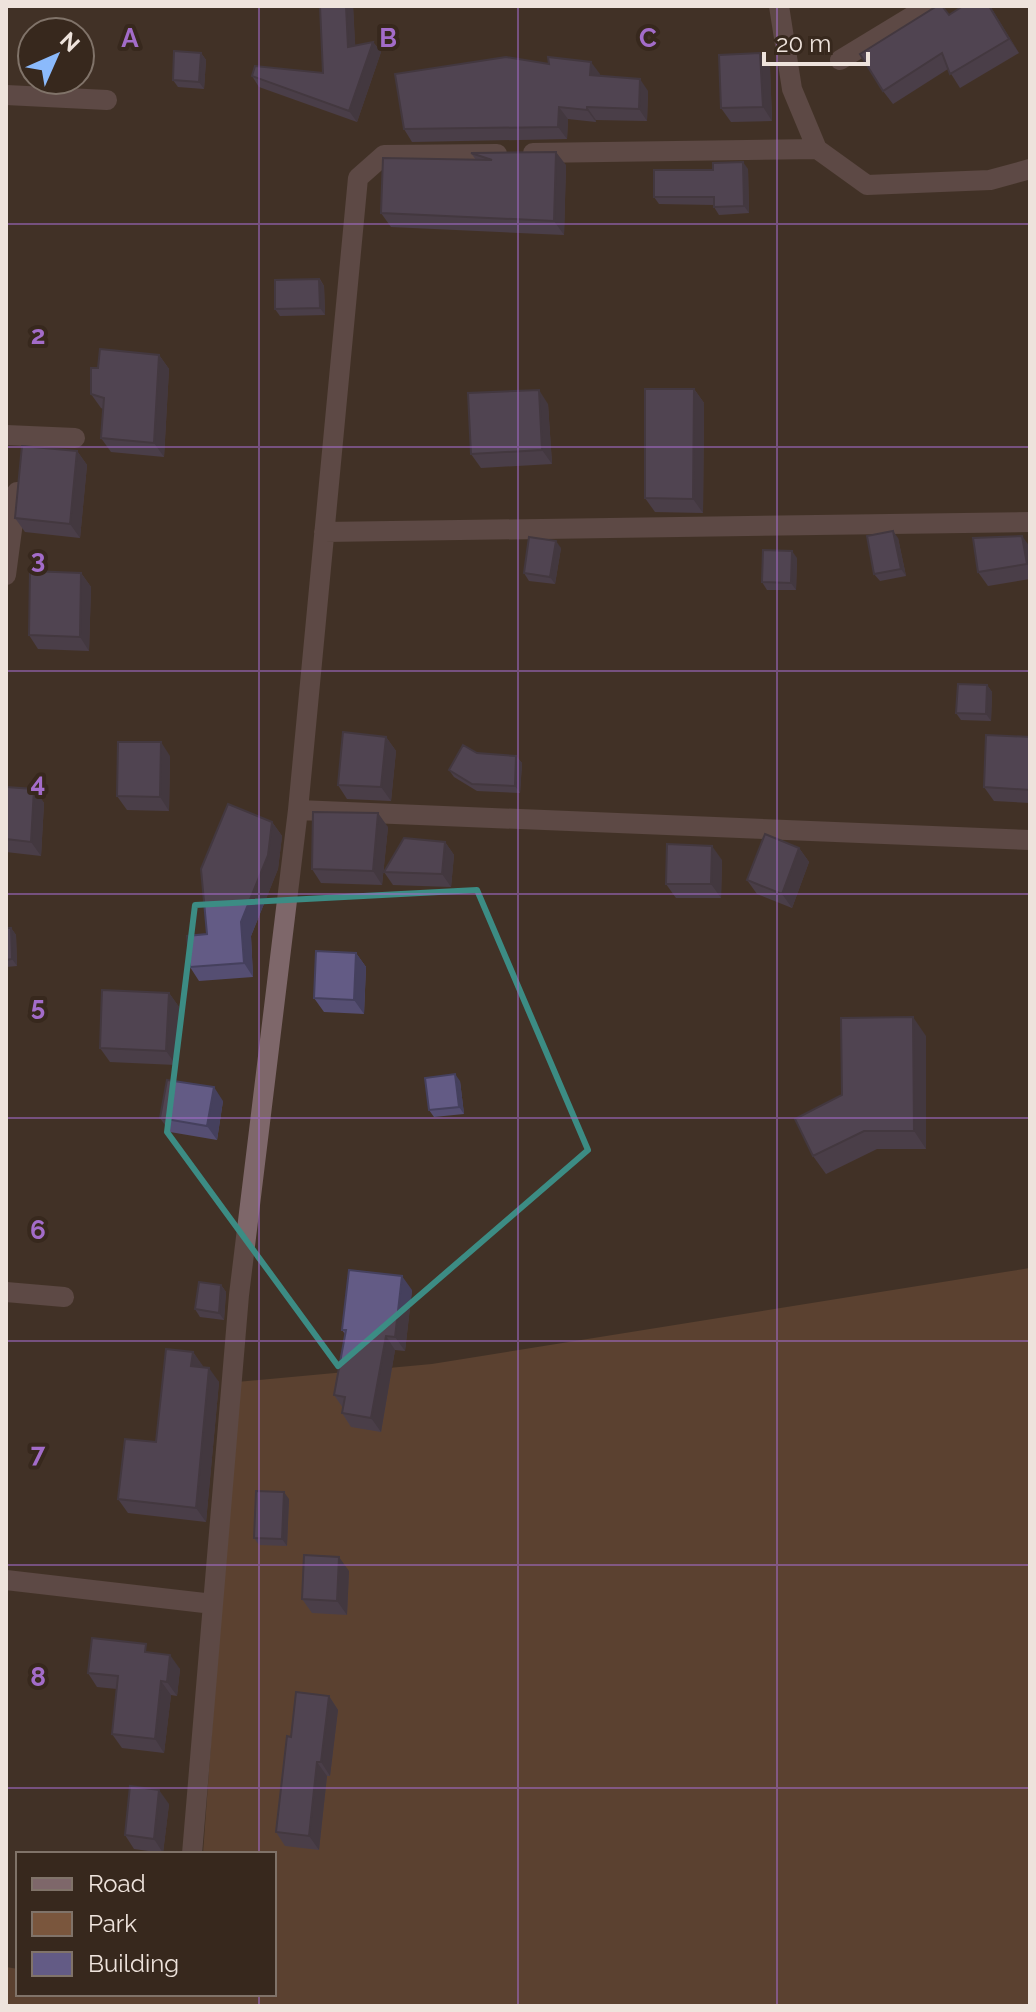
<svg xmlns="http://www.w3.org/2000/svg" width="1036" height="2012" viewBox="0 0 1036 2012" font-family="Raleway,sans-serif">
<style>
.green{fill:#7a563d}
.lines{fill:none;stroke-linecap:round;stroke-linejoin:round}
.minor{stroke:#7e676a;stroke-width:20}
.wall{fill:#554e72}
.shaded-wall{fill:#45405d}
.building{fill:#635b85;stroke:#45405d;stroke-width:2}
.marked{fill:none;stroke:#3c8c84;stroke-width:6;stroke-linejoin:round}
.grid{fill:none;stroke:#a36cc9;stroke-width:2;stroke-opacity:0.55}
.grid-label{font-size:26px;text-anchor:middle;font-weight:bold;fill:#a36cc9;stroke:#37281d;stroke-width:8;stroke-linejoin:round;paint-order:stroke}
</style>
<rect width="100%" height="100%" fill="#423227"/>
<path class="green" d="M1030 1268V2006H6V1967L18 1969V1994L188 1996 189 1994H274V1854H203L237 1382 432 1364Z"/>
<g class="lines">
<path class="minor" d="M779 6 792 89 817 149 867 185 990 180 1030 169
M840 60 929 6
M6 95 107 100
M533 153 817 149
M6 435 75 438
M324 532 1030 522
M6 575 17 492
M298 810 1030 840
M6 1292 64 1297
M6 1580 213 1604
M192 1854 239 1295 298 810 358 178 384 155 497 154"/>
</g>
<path class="wall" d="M320 6H353L355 46 373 42 381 52 357 122 259 87 252 76 323 73Z
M990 6 1019 53 960 88 948 69 893 104 883 91 949 15Z
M201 53 206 60 204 89 178 87 173 80Z
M770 67 772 121 731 122 721 108Z
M600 74V76L648 91 647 121 596 120V122L568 119 567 139 412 142 404 129Z
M471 153 566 165 564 235 391 227 381 213 476 160Z
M748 169 749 213 719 215 714 207V205L659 204 654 197 713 170Z
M320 279 324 286 325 315 280 316 275 309Z
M159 355 169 369 164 457 111 452 101 438 103 409 101 408 91 394 98 368Z
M694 389 704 403 703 513 655 512 645 498Z
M548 404 552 464 481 468 471 454Z
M77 451 87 465 80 538 25 532 15 518Z
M898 538 906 576 880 581 874 574Z
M1030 547V579L988 586 978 572Z
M561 548 555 584 529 581 524 573Z
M797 558 796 590H767L762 582Z
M81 573 91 587 89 651 38 649 29 635Z
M987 685 992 692 991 721 961 720 956 713Z
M386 737 396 751 391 801 347 799 338 785Z
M1030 737V803L994 801 984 787Z
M477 753 516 756 522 763 520 793 477 791 454 777 449 770Z
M170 756 169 811 127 810 117 796Z
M6 787 34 789 44 803 41 856 6 852Z
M272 822 282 836 278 869 251 936 253 977 199 981 190 967 207 934Z
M388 827 382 885 321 883 312 869Z
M445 842 454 855 451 887 393 885 384 872Z
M799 848 809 862 792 908 757 894 747 880Z
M722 860 721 898H676L666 884Z
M6 928H11L16 935 17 966 6 967Z
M356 953 366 967 364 1014 324 1012 314 998Z
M169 993 179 1007 176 1065 110 1062 100 1048Z
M926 1036V1149H877L826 1174 813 1156 842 1095Z
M460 1081 464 1114 434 1117 429 1110Z
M223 1101 217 1140 170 1132 160 1118Z
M221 1285 226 1292 224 1320 200 1317 195 1309Z
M412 1290 405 1351 395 1350 381 1432 351 1427 342 1413 343 1408 334 1395 345 1334 342 1330Z
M193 1352 203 1367 219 1382 206 1522 128 1513 118 1499 156 1442Z
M289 1499 287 1546 259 1545 254 1538Z
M349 1571 347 1615 312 1613 302 1599Z
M152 1652 180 1669 177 1696 171 1695 164 1753 122 1748 112 1734 117 1689 97 1687 88 1673Z
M329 1696 338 1710 330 1776H327L319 1850 285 1846 276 1832 291 1737Z
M169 1804 163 1853 134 1849 125 1835Z"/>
<path class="shaded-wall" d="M346 6H353L356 58 348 47Z
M989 6H990L1019 53 1009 39Z
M373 42 381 52 357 122 349 111Z
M201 53 206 60 204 89 199 82Z
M760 53 770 67 772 121 763 107Z
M591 62 600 74 599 88 590 75Z
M640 79 648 91 647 121 639 109Z
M559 107 568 119 567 139 558 127Z
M587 107 596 120V122L587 110Z
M556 152 566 165 564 235 554 221Z
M743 162 748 169 749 213 744 206Z
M319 279 324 286 325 315 320 308Z
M159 355 169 369 164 457 154 443Z
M694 389 704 403 703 513 693 499Z
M539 390 548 404 552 464 542 450Z
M77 451 87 465 80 538 70 524Z
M893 531 898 538 906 576 901 569Z
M1022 536 1030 547V569L1027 564Z
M556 541 561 548 555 584 550 577Z
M792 551 797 558 796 590 791 583Z
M81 573 91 587 89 651 80 637Z
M987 685 992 692 991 721 986 714Z
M386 737 396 751 391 801 381 787Z
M161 742 170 756 169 811 160 797Z
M516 756 522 763 520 793 515 786Z
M34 789 44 803 41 856 31 842Z
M378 813 388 827 382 885 373 871Z
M272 822 282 836 278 869 251 936 253 977 244 963 241 922Z
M445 842 454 855 451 887 442 874Z
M712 846 722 860 721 898 711 884Z
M799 848 809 862 792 908 782 894Z
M11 928 16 935 17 966 12 959Z
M356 953 366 967 364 1014 354 1000Z
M169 993 179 1007 176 1065 166 1051Z
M913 1017 926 1036V1149L914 1131Z
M455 1074 460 1081 464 1114 459 1107Z
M214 1087 223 1101 217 1140 207 1126Z
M402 1276 412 1290 405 1351 395 1337Z
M221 1285 226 1292 224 1320 219 1313Z
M386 1336 395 1350 381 1432 371 1418Z
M193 1352 203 1366 201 1380 191 1366Z
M209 1368 219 1382 206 1522 196 1508Z
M284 1492 289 1499 287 1546 282 1539Z
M339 1557 349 1571 347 1615 337 1601Z
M170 1655 180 1669 177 1696 167 1682Z
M161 1681 171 1695 164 1753 155 1739Z
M329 1696 338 1710 330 1776 321 1762Z
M317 1762 327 1776 319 1850 309 1836Z
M159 1790 169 1804 163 1853 154 1839Z"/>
<path class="building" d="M320 6H346L348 47 373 42 349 111 252 76 255 66 323 73Z
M937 6H942L949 15 963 6H989L1009 39 950 74 942 53 883 91 860 54Z
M174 51 201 53 199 82 173 80Z
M760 53 763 107 721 108 719 55Z
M506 57 549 64 548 57 591 62 590 75 640 79 639 109 587 107V110L559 107 558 127 404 129 395 74Z
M556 152 554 221 381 213 383 158 492 160 471 153Z
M743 162 744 206 714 207V197H654V170H713V163Z
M319 279 320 308 275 309V280Z
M100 349 159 355 154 443 101 438 104 398 91 394V368H98Z
M645 389H694L693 499 645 498Z
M539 390 542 450 471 454 468 393Z
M22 446 77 451 70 524 15 518Z
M893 531 901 569 874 574 867 536Z
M1022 536 1027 564 978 572 973 538Z
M529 537 556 541 550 577 524 573Z
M763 550 792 551 791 583 762 582Z
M30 571 81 573 80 637 29 635Z
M958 684 987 685 986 714 956 713Z
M343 732 386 737 381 787 338 785Z
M986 735 1030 737V790L984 787Z
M118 742H161L160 797 117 796Z
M463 745 477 753 516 756 515 786 472 784 449 770Z
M6 787 34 789 31 842 6 839Z
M228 804 272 822 268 855 241 922 244 963 190 967 187 936 207 934 201 869Z
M313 812 378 813 373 871 312 869Z
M765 834 799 848 782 894 747 880Z
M404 838 445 842 442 874 384 872Z
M667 844 712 846 711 884H666Z
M6 928H11L12 959 6 960Z
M316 951 356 953 354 1000 314 998Z
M102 990 169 993 166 1051 100 1048Z
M913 1017 914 1131H864L813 1156 795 1119 842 1095 841 1018Z
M455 1074 459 1107 429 1110 425 1078Z
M167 1080 214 1087 207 1126 160 1118Z
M349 1270 402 1276 395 1337 386 1336 371 1418 342 1413 345 1397 334 1395 346 1330H342Z
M199 1282 221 1285 219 1313 195 1309Z
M166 1349 193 1352 191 1366 209 1368 196 1508 118 1499 125 1439 156 1442Z
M256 1491 284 1492 282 1539 254 1538Z
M304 1555 339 1557 337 1601 302 1599Z
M92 1638 146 1644 145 1652 170 1655 167 1682 161 1681 155 1739 112 1734 118 1676 88 1673Z
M296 1692 329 1696 321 1762H317L309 1836 276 1832 287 1736 291 1737Z
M130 1786 159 1790 154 1839 125 1835Z"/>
<path d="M0 0H1036V2012H0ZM477 890 588 1150 338 1366 167 1132 195 905Z" fill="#423227" fill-opacity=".55" fill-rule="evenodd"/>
<path class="marked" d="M477 890 588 1150 338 1366 167 1132 195 905Z"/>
<path class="grid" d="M259 6V1854M518 6V2006M777 6V2006M6 224H1030M6 447H1030M6 671H1030M6 894H1030M6 1118H1030M6 1341H1030M6 1565H1030M6 1788H1030M259 1994V2006"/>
<g class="grid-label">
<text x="130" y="47">A</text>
<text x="388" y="47">B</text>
<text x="648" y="47">C</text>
<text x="38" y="344">2</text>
<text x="38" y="568">3</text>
<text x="38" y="792">4</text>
<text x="38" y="1015">5</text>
<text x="38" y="1239">6</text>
<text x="38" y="1462">7</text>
<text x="38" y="1686">8</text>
</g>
<rect width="1036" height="2012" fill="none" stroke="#eee3dc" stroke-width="16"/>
<rect x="16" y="1852" width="260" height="144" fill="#37281d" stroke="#807369" stroke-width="2"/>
<rect x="32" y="1878" width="40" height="12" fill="#7e676a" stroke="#807369" stroke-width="2"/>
<text x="88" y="1892" font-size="24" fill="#eee3dc">Road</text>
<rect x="32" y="1912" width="40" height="24" fill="#7a563d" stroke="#807369" stroke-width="2"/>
<text x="88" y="1932" font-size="24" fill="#eee3dc">Park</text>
<rect x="32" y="1952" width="40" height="24" fill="#635b85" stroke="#807369" stroke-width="2"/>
<text x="88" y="1972" font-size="24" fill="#eee3dc">Building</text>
<g transform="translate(56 56) rotate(45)"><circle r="38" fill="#37281d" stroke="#807369" stroke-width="2"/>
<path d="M0-6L14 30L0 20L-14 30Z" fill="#8bbafc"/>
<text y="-12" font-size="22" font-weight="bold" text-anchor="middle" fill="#eee3dc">N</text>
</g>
<path d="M764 52v12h104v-12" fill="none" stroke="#eee3dc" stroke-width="4"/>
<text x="776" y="52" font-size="24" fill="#eee3dc" stroke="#37281d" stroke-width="6" paint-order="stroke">20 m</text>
</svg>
